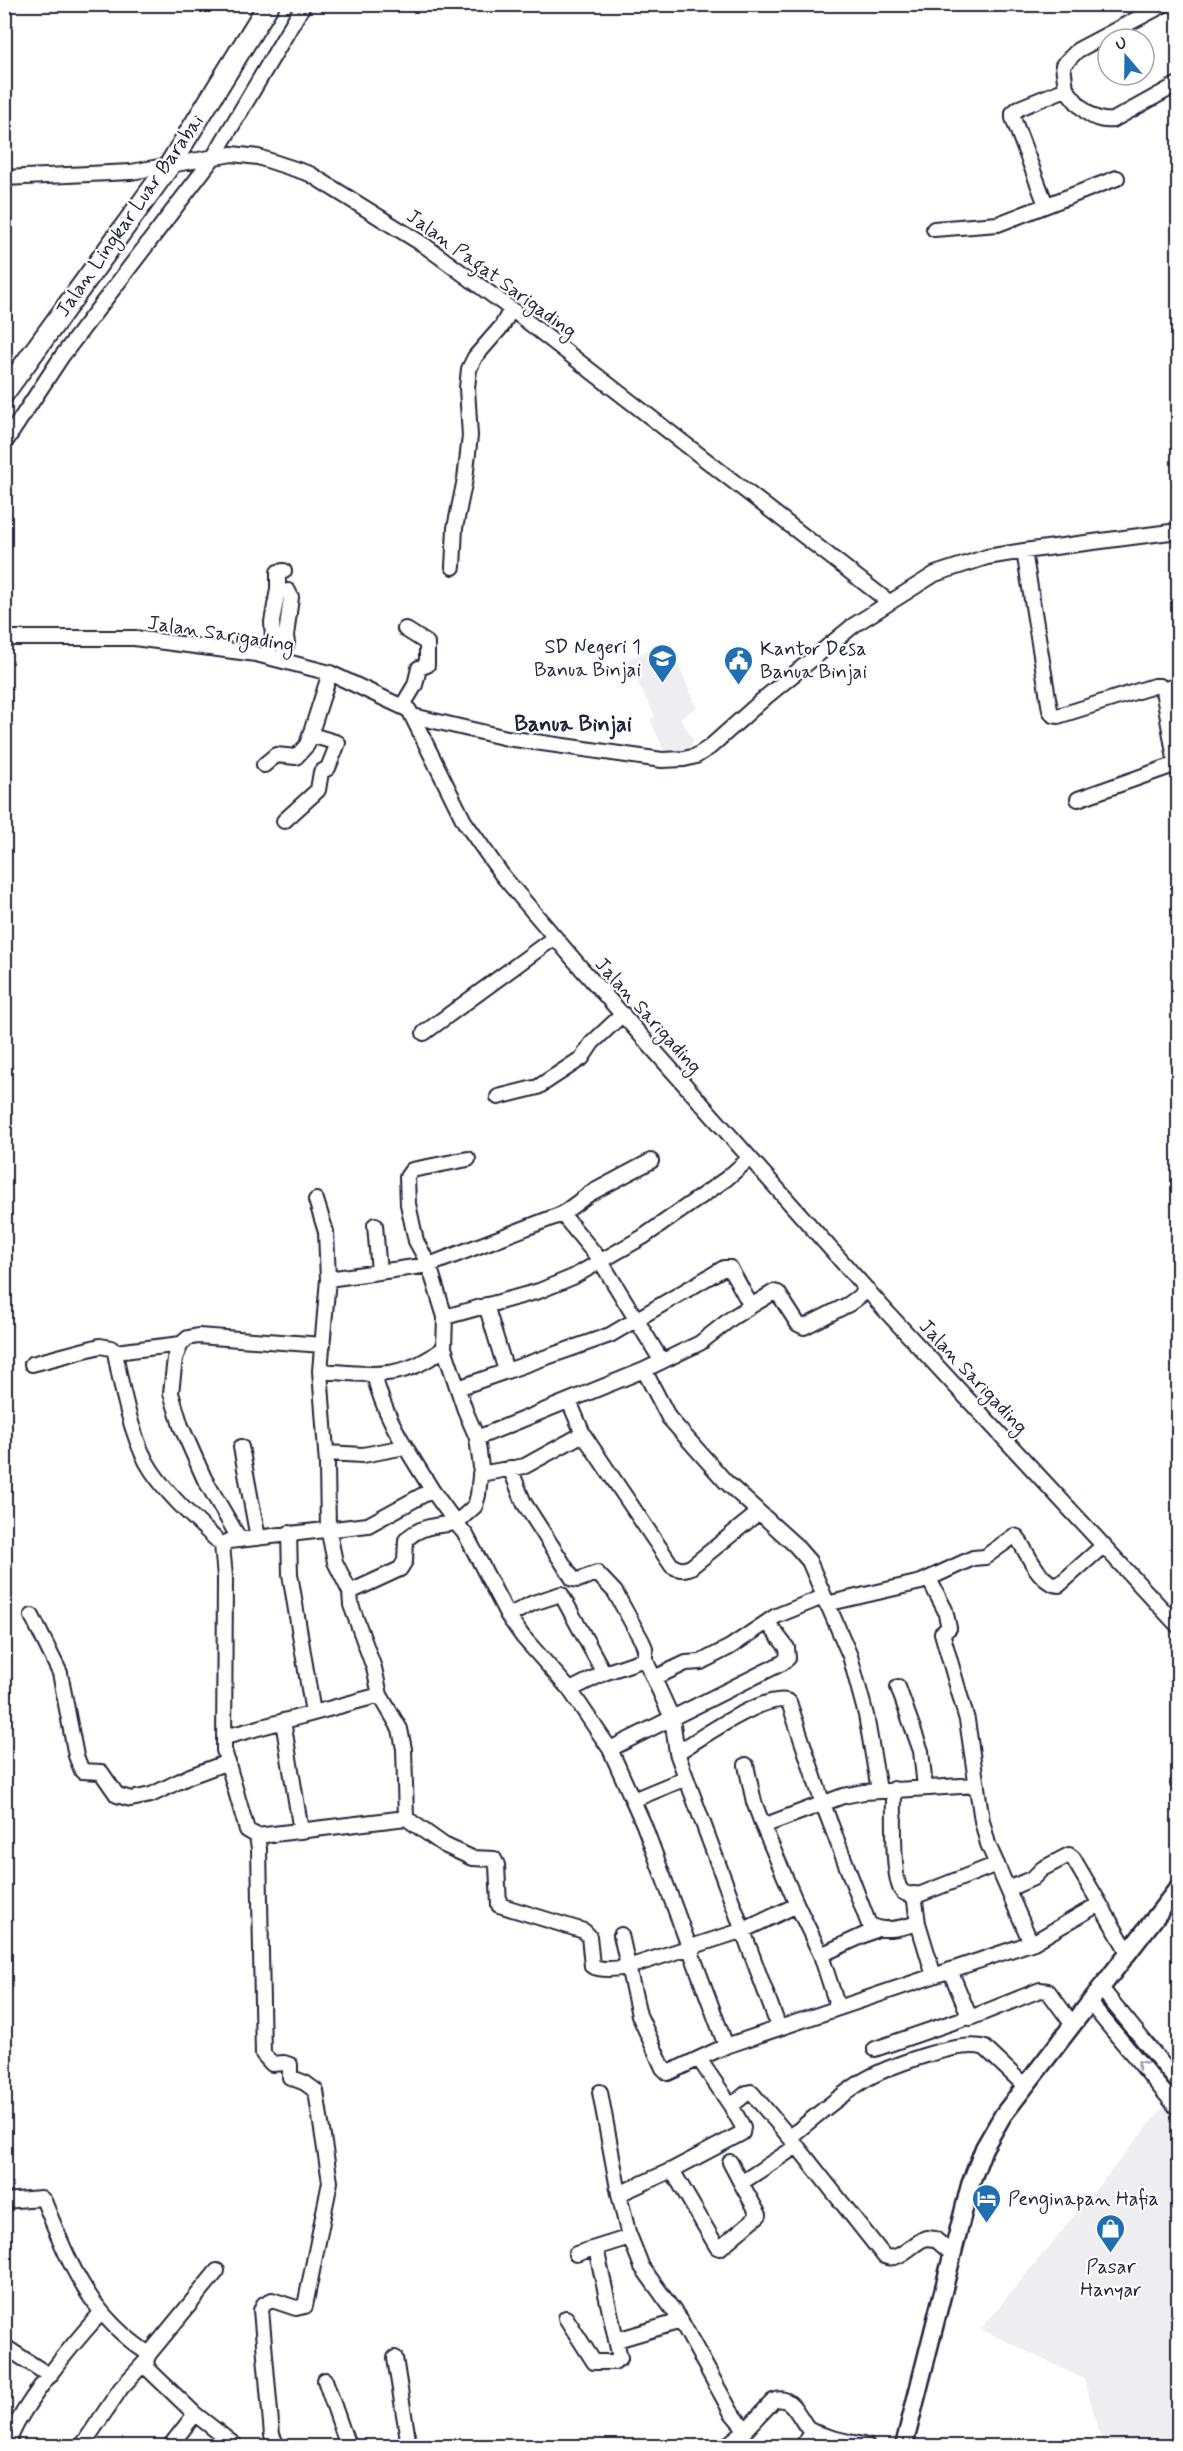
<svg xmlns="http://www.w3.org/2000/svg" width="1183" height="2451" viewBox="0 0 1183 2451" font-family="Mynerve,sans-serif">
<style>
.built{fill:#eeeef1}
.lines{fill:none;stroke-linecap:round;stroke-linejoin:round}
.minor-casing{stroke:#22223b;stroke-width:18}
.major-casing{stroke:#22223b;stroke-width:21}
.highway-casing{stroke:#22223b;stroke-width:24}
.minor{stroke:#fff;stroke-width:14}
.major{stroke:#fff;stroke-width:16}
.highway{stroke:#fff;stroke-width:20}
.oneway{stroke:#9c9ca7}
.labels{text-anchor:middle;stroke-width:4.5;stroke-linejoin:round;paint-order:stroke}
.street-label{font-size:20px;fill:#22223b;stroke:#fff}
.poi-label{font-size:20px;fill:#22223b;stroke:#fff;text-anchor:start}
.quarter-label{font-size:22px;font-weight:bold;fill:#22223b;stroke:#fff}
</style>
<rect width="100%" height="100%" fill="#fff"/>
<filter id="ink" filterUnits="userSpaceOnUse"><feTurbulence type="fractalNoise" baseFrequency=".0167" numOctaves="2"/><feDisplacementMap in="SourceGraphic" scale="12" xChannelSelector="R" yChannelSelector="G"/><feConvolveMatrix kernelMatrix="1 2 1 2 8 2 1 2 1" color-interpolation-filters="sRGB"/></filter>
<g filter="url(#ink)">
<path class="built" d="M668 642 697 707 680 718 694 741 687 751 666 755 650 719 655 716 626 660Z
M1166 2104 1178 2117V2446H1103L1084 2379 981 2329Z"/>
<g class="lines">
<defs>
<path id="minor" d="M1066 89C1079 105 1090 123 1113 120L1178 84
M4 178 131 172 232 154 258 157 310 174 424 245 511 309 889 602
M1046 205 1013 118V113L1019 108 1066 89 1063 65 1078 50 1165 4
M934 229 998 224 1117 178
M4 444 62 356 213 158 304 4
M1024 551 1050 710 1053 715 1058 716 1154 686H1160L1163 690 1175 759 1174 765 1078 799
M453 567 455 528 465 479 470 436 467 388 469 369 475 357 502 326 511 309
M4 638H134L256 654 330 673 409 710 464 821 502 875 581 968 885 1310 1178 1626
M267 656 273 640 272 622 278 589V572L284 571
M281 660 287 643 286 636 291 597 288 591
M1163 690 1178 685
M403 705 415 685 419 668 427 665V643L405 629
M413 716 507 738 662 760 684 759 696 756 710 747 767 696 854 625 935 574 987 557 1024 551 1178 531
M264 765 276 755 296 757 307 745 330 673
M284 821 318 790 321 772 328 768 338 743 311 735
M424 1033 555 937
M498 1097 538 1087 582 1058 592 1043 623 1014
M468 1159 412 1170 407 1177 408 1204 416 1241 429 1265 445 1317 444 1348 465 1410 477 1438 481 1467 478 1495 475 1506 456 1523 466 1535 508 1616 523 1637 570 1690 610 1749 644 1825 726 2046
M651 1161 589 1194 562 1214 429 1265 328 1279 320 1371 327 1465 328 1528 335 1562 350 1592 351 1605 374 1668 380 1695 400 1729 404 1749 406 1818 444 1845 472 1858 494 1859 497 1865 499 1905 584 1931 589 1936 592 1966C602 1971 617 1969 628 1967L744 1930 797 1905
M316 1200 326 1232 328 1279
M562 1214 600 1260 661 1360
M375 1225 379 1272
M868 1290 849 1304 804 1327 798 1324 778 1293 774 1292 733 1317 700 1343 644 1370 669 1418 725 1481 795 1545 809 1561 850 1656 866 1715 879 1790
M486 1305 506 1371
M445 1317 539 1291 573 1277 643 1237 726 1179 750 1158
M115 1352C121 1386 132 1442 152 1471 171 1499 198 1522 222 1545
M32 1364 100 1346 111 1348 115 1352 181 1344
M320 1371C370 1374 402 1382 444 1348
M374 1374C384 1418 409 1452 432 1490
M458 1388 610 1335 724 1268H730L751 1306
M583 1434 672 1566C680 1570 683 1570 691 1567L758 1513
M477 1438 644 1370
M241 1447 258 1538
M326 1453 363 1455 405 1447
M510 1468 524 1503 573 1579 578 1580 597 1573 615 1592 642 1641 645 1648V1659
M480 1474 525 1466 583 1434 569 1401
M289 1533 290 1574 313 1713
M240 1540 204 1478 181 1426 171 1393 175 1358 181 1344 188 1338 198 1336 323 1345
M929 1579 945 1610 949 1628 942 1633 967 1720 982 1821 988 1844 1031 1943
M350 1592 400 1569 405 1561 406 1540C419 1526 438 1525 456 1523
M826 1604 921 1582 973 1558 985 1557 1014 1536 1017 1537C1027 1552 1040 1585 1059 1585L1104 1545
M32 1616 60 1673 76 1756 82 1771 101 1772 117 1795 131 1799 151 1795 190 1776 228 1762
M508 1616 533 1603 561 1594 604 1673
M654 1678 686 1663 701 1662 730 1647 776 1616 823 1597
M898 1687 921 1751 925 1787
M570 1690 604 1673 645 1659 672 1718 677 1753 779 2028
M283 1721 301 1831
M225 1737 380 1695
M610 1749 782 1663 788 1658 787 1648 768 1623
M677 1753C697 1740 768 1691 789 1702L823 1804 868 1922C878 1935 904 1927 918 1923
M746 1765 754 1802 763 1826 797 1905 821 1955 838 2008
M1178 1784V1783
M894 1789C894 1806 892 1882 902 1891 907 1896 915 1894 921 1894L997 1864
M633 1800 686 1778
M763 1826 843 1796 864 1792 977 1785
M257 1836 406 1818
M1008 1889 1033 1878 1042 1869 1069 1855 1073 1858 1128 1952
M914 1894 918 1923 934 1976
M621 1935 639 2015 663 2068 668 2073 726 2046 1034 1942 1099 1904
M821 1955 877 1929
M950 1970 970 2018 1040 1990 1048 1991 1073 2025
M1100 1987 1178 2083
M1090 2003 1178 2109
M875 2049 968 2017
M699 2059 731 2106
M600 2092 619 2194 628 2232 642 2267 681 2321 731 2412 746 2430
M790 2137C814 2118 837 2097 863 2081 886 2067 961 2039 985 2048L1025 2086
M730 2162 741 2183 797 2146
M672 2170 717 2247 720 2248 759 2215 741 2183
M619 2194 672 2170 742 2133 743 2127 731 2106 747 2093 751 2092 797 2146 884 2256C899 2263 912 2243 926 2238L935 2239 952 2254
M4 2201 41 2198 44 2201C70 2265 89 2315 149 2354L146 2361 148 2369 195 2414 170 2446
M576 2254 630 2237
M566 2318 594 2362H614L620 2358 596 2248
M617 2340 681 2321
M4 2346 50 2376
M149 2354 217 2271
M395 2358 409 2446
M325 2380 348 2446
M195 2414 236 2446
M8 2446C13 2415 77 2339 100 2314
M82 2446 121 2388 146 2361
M277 2446 272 2435 261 2310 264 2304 272 2300 296 2308 305 2306 330 2182 316 2091 305 2083 290 2077V2065L284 2063 272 2064 263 2054 259 1849 257 1836 247 1830 224 1750 225 1577 222 1545 229 1541 368 1525 432 1490 456 1523
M726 2446 746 2430 773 2401C791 2393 798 2416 807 2427 815 2436 854 2443 867 2446
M803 2446 812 2430"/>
<path id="major" d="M904 2446 970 2185 984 2148 1003 2115 1178 1888"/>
<path id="highway" d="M4 393 169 166 269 4"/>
</defs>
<use href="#minor" class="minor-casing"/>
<use href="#major" class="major-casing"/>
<use href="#highway" class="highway-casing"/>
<use href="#minor" class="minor"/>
<use href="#major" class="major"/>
<use href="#highway" class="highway"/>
</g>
<defs><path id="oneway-chevron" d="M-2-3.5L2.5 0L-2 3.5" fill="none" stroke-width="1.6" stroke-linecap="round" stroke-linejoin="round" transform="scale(1.5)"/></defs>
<use class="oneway" href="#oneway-chevron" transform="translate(1141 2064) rotate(-130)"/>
</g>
<defs>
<symbol id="school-pin" viewBox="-11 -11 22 30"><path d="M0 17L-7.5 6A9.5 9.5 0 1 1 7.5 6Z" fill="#1f6fb2" stroke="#fff"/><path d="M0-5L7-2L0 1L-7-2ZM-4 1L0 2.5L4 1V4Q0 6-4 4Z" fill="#fff"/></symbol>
<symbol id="civic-pin" viewBox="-11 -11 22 30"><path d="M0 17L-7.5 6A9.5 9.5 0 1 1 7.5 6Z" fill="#1f6fb2" stroke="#fff"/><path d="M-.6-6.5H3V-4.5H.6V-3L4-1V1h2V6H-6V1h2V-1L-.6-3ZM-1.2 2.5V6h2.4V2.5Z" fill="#fff"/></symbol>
<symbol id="hotel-pin" viewBox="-11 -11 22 30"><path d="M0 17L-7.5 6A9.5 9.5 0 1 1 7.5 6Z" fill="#1f6fb2" stroke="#fff"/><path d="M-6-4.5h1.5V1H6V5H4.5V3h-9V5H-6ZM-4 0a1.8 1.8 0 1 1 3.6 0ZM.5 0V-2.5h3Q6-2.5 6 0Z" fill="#fff"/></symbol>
<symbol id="shop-pin" viewBox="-11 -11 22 30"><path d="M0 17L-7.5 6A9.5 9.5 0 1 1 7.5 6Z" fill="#1f6fb2" stroke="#fff"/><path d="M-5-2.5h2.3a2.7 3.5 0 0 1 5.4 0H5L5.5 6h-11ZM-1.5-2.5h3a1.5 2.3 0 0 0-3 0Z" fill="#fff"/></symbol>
</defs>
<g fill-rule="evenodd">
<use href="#school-pin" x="646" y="642" width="33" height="45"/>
<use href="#civic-pin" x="722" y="644" width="33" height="45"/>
<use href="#hotel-pin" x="970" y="2182" width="33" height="45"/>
<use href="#shop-pin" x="1094" y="2212" width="33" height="45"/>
</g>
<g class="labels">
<g class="street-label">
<text transform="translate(129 215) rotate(-55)" y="7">Jalan Lingkar Luar Barabai</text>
<text transform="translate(492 273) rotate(36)" y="7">Jalan Pagat Sarigading</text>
<text transform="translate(221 633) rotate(9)" y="7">Jalan Sarigading</text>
<text transform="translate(649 1015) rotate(48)" y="7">Jalan Sarigading</text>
<text transform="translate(974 1376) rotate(47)" y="7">Jalan Sarigading</text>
</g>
<g class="poi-label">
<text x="641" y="653" text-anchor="end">SD Negeri 1<tspan x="641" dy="23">Banua Binjai</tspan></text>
<text x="760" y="655">Kantor Desa<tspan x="760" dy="23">Banua Binjai</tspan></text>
<text x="1008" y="2205">Penginapan Hafia</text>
<text x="1111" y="2273" text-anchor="middle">Pasar<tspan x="1111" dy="23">Hanyar</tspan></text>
</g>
<g class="quarter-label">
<text x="573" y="731">Banua Binjai</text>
</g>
</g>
<rect width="1183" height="2451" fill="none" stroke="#fff" stroke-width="24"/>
<rect x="12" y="12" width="1159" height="2427" fill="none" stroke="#22223b" stroke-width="2" filter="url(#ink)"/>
<g transform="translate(1126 57) rotate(340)"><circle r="28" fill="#ffffff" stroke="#a7a7b1" stroke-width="1.5"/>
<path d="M0-4.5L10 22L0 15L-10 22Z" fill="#1f6fb2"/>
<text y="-9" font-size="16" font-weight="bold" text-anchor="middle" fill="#22223b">U</text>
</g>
</svg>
